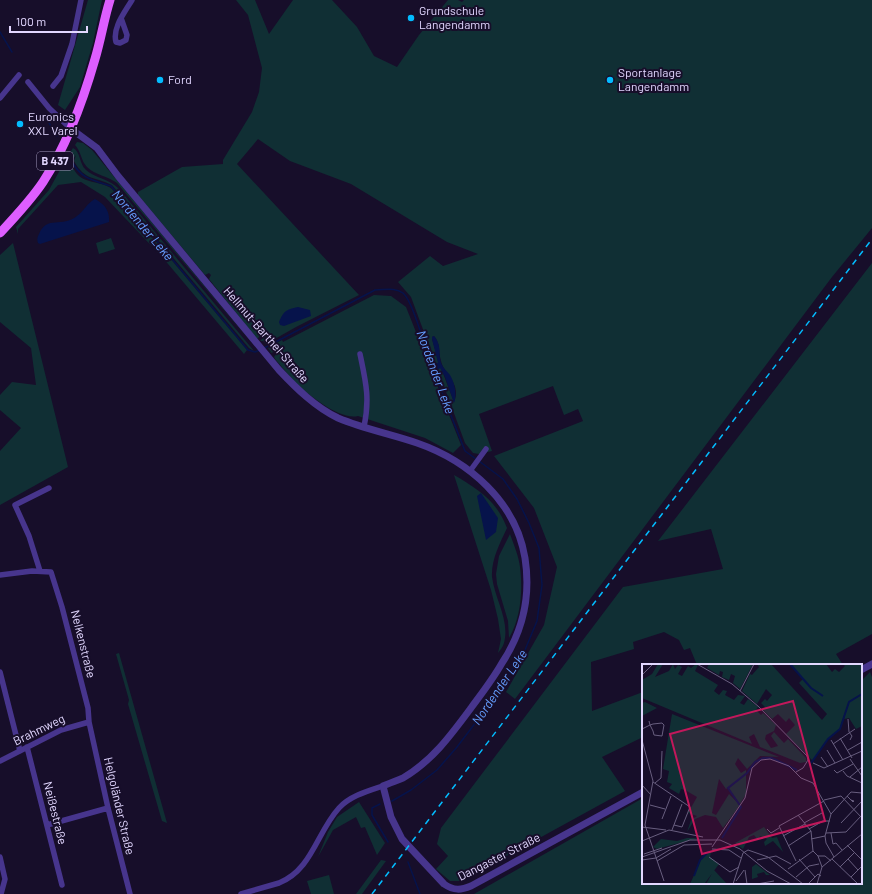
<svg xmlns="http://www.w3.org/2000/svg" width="872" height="894" viewBox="0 0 872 894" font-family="Barlow,sans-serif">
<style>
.green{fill:#102f34;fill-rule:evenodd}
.water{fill:#06134b}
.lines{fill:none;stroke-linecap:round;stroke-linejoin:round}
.stream{stroke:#06134b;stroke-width:1.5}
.minor{stroke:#47358d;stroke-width:5.5}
.tertiary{stroke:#47358d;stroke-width:7}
.primary{stroke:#de5eff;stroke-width:9}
.rail{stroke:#03bcff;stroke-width:1.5;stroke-dasharray:6 5;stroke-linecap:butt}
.poi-dot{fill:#03bcff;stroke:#170e2a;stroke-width:1.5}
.labels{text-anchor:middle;stroke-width:4;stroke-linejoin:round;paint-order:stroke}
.shield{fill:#170e2a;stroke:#a59bbf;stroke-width:1}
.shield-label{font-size:11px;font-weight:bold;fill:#e2d7ff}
.poi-label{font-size:12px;fill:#e2d7ff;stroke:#170e2a;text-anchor:start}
.street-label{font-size:12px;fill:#e2d7ff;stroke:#170e2a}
.water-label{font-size:13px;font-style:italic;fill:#659eff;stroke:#170e2a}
.inset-river{fill:none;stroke:#06134b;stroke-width:2}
.inset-road{fill:none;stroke:#685e7f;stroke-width:1}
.view{fill:#c2185b;fill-opacity:0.15;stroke:#c2185b;stroke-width:2}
.inset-edge{fill:none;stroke:#e2d7ff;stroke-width:2}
</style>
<rect width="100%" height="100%" fill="#170e2a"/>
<path class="green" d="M88 0H102L93 43 80 87 65 110 58 105Z
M236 0H255L269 34 293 0H332L357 27 374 56 397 67 419 35 448 0H458L462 2 464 0H872V228L832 277 515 699 506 692 544 625 557 567 534 508 494 456 583 421 578 409 564 415 553 386 479 414 492 451 479 454 473 453 465 443 411 297 398 282 430 256 443 266 478 254 447 242 351 184 290 161 258 139 237 164 359 295 296 327 266 344 263 341H260L263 338V336H260L257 339 209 279 211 275 209 273 205 275 138 195V192L182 167 223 164V160L252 112 259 92 262 68 248 15ZM434 336C441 344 438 351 441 361 444 375 462 383 454 402 446 381 438 361 432 339V337Z
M77 142 83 143 92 150 253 345 117 183C108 176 95 175 87 167 81 161 81 151 75 145Z
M73 148C81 152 79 164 86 170 95 178 110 179 119 189L254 351 249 348 112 185C94 176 85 181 74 161L76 155 72 160 69 154Z
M67 157C70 162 73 169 77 174 86 184 102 181 112 189L247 350 244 354 163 258 105 197 81 182 58 185 18 229V234L16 227 49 190Z
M111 238 115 249 99 254 96 243Z
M13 243 68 467 0 505V451L21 428 0 410V395L12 382 36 385 31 348 0 322V255Z
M872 263V634L836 654 843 665H697L690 648 684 650 679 640 664 632 633 642 634 649 591 662 592 711 643 692V737L602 757 625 791 461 881H450L436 869 448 856 437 844 441 828 623 587 723 569 711 529 658 541Z
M374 295 391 296 406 307 461 445 453 453 425 438 358 416C341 421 307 394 296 383 288 375 282 367 275 359L274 357 276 354 274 352 270 353 271 352 268 348 282 340 283 342Z
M454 475C478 489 497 501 507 528 500 543 491 560 492 577 495 600 510 620 504 643 503 647 500 650 498 653L501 639 498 619 491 590Z
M510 534C514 545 519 557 520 567 523 590 521 618 509 638L508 621 497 584 496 574 499 556Z
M119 653 167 823 162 821 128 704 129 700 116 654Z
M870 672 872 677V894H474L643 798V883H861V681Z
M359 802 385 843 377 855 365 827 361 828 356 817 333 830 318 857 328 832 337 817Z
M381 860 386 861 362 894H356Z
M329 875 334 894H311L307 881Z"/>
<path class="water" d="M95 199C104 204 110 210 109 222L40 244 38 243C37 239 37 238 39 234 47 215 62 228 77 216 84 211 87 203 95 199Z
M298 307 310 310 311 316 284 326 280 325 279 322C284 311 285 310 298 307Z
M434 336C442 346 438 352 441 363 443 368 447 371 450 375 455 383 457 395 454 403L445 377 440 368 439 369 434 373 430 362 438 363 432 339V337Z
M481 493 498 518 496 532 486 540 477 496Z"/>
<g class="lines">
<path class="stream" d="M0 32 12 52
M49 123 57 136
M72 162C82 179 92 180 111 186L248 350 255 352 260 350
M264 348 375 290C385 290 395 287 403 293 413 301 425 349 431 363
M434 372 465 451 476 459
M392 801 411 790 437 770 457 747 489 705 525 650 537 621 542 585 539 548 529 523 517 499 503 479 479 461
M380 804 372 808V815L388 842
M408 862 420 894"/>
<path class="minor" d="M121 18 127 35 126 40 120 43 116 42C112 28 125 12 132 0
M28 82 49 108 70 128
M53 86 61 76 72 44 81 0
M0 98 19 75
M360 354C366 383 370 398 364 427
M470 471 486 449
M40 571 29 536 15 505 49 488
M0 575 32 571 51 572 62 607 88 708 89 722 108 808 130 894
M0 672 20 751
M27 747 62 885
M0 761 61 730 89 722
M47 825 108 808
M0 857 5 879 1 894
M241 894 279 883C312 870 317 832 339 808 350 796 368 791 383 786"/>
<path class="tertiary" d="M70 128 97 148 118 176 279 370C296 388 315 407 338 418 364 429 391 434 417 443 469 461 516 502 525 558 531 596 523 631 502 663 493 679 482 693 471 708 451 735 432 761 403 778 396 781 389 783 383 786L391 817 402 839 444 884C454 891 461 890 471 886L643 792
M861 670 872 664"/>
<path class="primary" d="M0 233C15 217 31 200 43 182 67 145 83 101 95 59 101 39 104 19 110 0"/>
<path class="rail" d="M372 894 872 239"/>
</g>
<g class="poi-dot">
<circle cx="411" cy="18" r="4"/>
<circle cx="160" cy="80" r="4"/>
<circle cx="610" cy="80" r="4"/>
<circle cx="20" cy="124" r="4"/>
</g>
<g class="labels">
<rect class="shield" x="37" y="152" width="36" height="18" rx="3"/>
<g class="shield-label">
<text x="55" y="165">B 437</text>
</g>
<g class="poi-label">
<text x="419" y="15">Grundschule<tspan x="419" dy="14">Langendamm</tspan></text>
<text x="618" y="77">Sportanlage<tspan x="618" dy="14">Langendamm</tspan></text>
<text x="168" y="84">Ford</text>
<text x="28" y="121">Euronics<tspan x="28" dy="14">XXL Varel</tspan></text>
</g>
<g class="street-label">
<text transform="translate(266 335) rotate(49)" y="4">Hellmut-Barthel-Straße</text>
<text transform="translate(83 644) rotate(76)" y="4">Nelkenstraße</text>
<text transform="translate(39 730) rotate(-26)" y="4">Brahmweg</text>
<text transform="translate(119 806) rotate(77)" y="4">Helgoländer Straße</text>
<text transform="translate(55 813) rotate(76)" y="4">Neißestraße</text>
<text transform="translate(499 857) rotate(-27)" y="4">Dangaster Straße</text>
</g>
<g class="water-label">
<text transform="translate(143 225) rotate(50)" y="5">Nordender Leke</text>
<text transform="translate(436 372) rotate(70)" y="5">Nordender Leke</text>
<text transform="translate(499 687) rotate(-56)" y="5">Nordender Leke</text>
</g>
</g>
<g transform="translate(642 664)">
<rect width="220" height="220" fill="#170e2a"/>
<path d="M16 0H21L13 13 27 7 31 0 33 5 36 1 40 3 36 10 40 12 46 2 49 4 54 0 56 1 53 7 76 21 72 27 77 31 81 26 85 27 83 31 92 36 96 31 103 32 98 39 102 41 106 35 116 43 114 46 119 51 121 49 134 61 132 67 124 71 123 75 129 84 136 82 129 72 132 68 142 79 146 75 164 94V98L158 99 118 83 112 70 107 73 110 80 0 34V16L10 10ZM67 0H111L98 25 91 19 93 12 89 10 87 16 80 13 81 8 78 7 77 11 65 4ZM115 0H129L180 56 185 50 157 19 161 15 148 0H184L190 8 193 5 197 8 203 2 201 0H220V62L214 65 207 54 202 55 203 48 198 64 183 78 171 97 144 70 153 61 147 54 144 58 136 50 130 55 121 46 123 43 119 39 123 35 125 37 130 31 124 25 115 40 100 27 108 10 110 11 117 3ZM3 38 15 44 0 52V39ZM30 50 137 93 118 92 105 105 96 94 93 100 99 109 104 106V110L84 125 77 115 70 149 74 151 87 130 98 141 81 164 74 153 63 151 53 155 45 168 49 156 55 152 46 149 55 133 43 126 39 125 37 130 27 124 30 120 25 118 27 107 21 105ZM104 110V130L98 140 86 125ZM122 163 130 174 135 173 141 188 131 177 123 182 122 178 125 175 118 172 116 176 112 171 107 173 101 185 93 179ZM45 174H56L15 185 11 183 19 175 35 177ZM66 188H69L68 193 77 200 63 219 48 220 59 196ZM114 200 128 211H124L122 208 115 210 116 213 110 215V203ZM72 206 85 220H64Z" fill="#102f34"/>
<path class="inset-river" d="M148 0 169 24 181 32M169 99 186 75 198 65 207 38 220 30M80 174 99 143 86 124 105 109 113 98 121 94H130L155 106M52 212 58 196 67 187"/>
<path class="inset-road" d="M55 0 90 20 117 43 165 92 166 96 161 104 154 108M0 11 11 0M98 27 112 0M206 55 207 68 210 72 208 76M0 65 8 61 11 60 20 59 22 61 20 72 12 71 11 67 8 61 7 57M198 74 210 94M0 76 11 117 3 161 22 217M189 76 201 96M191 80 213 65M185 86 193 99M206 86 220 78M179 93 186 103M208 95 220 112M171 99 182 104 220 87M192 106 195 109 211 100M201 107 205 112 220 119M208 113 220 103M11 118 48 143 40 163 32 161M13 119 19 114 20 87M0 121 9 131M205 132 211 138 212 137 209 136M182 136 199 132 220 154M8 141 23 145M189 150 209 128 220 129M156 151 169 167 171 187 176 192 180 203M20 155 29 132M162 159 180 149M199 159 220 137M0 163 24 166M125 165 129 169 137 164M167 165 181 157H188M30 166 40 140M184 169 204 168 219 152M189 169 191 180 194 179 200 186M141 172 163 160M169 175 183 172M0 177 27 166 61 173M205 181 220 196M146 182 169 167M70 183 103 134 110 104 119 96 128 95 147 102 159 114 171 119 189 150 183 172 184 179 192 193M70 185 87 186 99 194M2 190 20 184M176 192H183L189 197M0 193 48 176H78L98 185 125 207 149 220M67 193 88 208 97 203M157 195 173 213M190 195 215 219M206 195 216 206M0 196 14 194 29 185M115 196 134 192 149 200M15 197 42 181 70 180M154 197 137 162 182 137M180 203 220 170M198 203 213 188M146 205 171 187M103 206 105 220M154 213 167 202 177 200M209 213 220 202M94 217 102 206M91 220 101 189 106 186 126 193 161 220M115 220 132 217M166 220 176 210 179 212M175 220 180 203"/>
<path class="view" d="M151 37 183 157 60 190 28 70Z"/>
<rect width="220" height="220" class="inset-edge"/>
</g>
<path d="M10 26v6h77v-6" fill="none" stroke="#e2d7ff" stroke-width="2"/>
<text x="16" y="26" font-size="12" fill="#e2d7ff" stroke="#170e2a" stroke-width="3" paint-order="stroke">100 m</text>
</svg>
